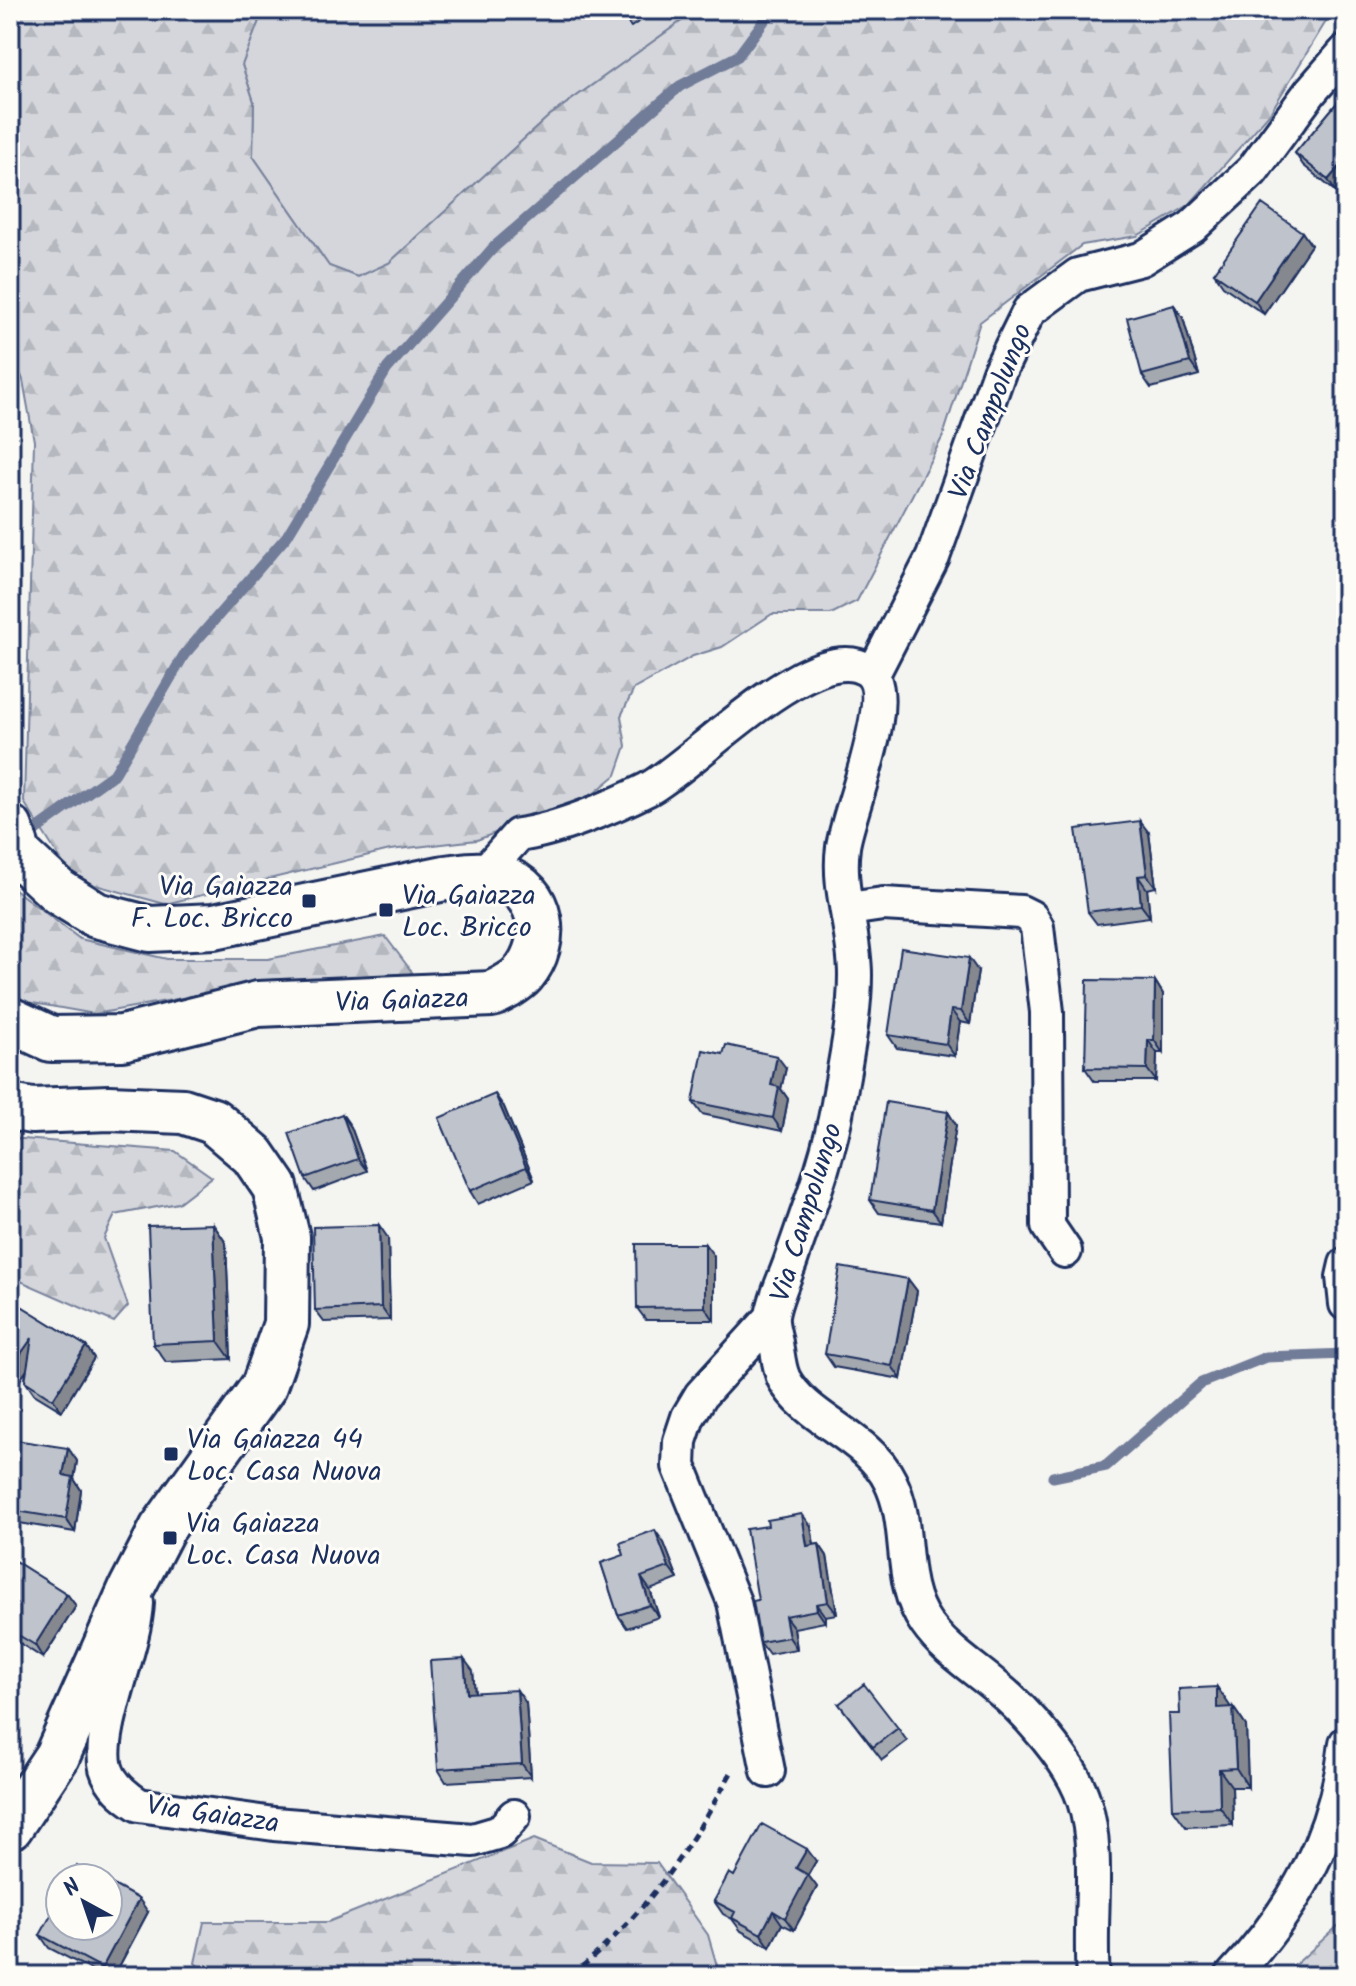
<svg xmlns="http://www.w3.org/2000/svg" width="1356" height="1986" viewBox="0 0 1356 1986" font-family="Kalam,sans-serif">
<style>
.grass{fill:#d4d6db;stroke:#78829c;stroke-width:2}
.forest{fill:url(#forest-firs);stroke:#78829c;stroke-width:2}
.lines{fill:none;stroke-linecap:round;stroke-linejoin:round}
.stream{stroke:#717c98;stroke-width:11}
.street-casing{stroke:#1b2f5e;stroke-width:38}
.secondary-casing{stroke:#1b2f5e;stroke-width:50}
.path{stroke:#1b2f5e;stroke-width:5;stroke-dasharray:8 6;stroke-linecap:butt}
.street{stroke:#fdfcf7;stroke-width:32}
.secondary{stroke:#fdfcf7;stroke-width:44}
.wall{fill:#a4a8af;stroke:#1b2f5e;stroke-width:2}
.shaded-wall{fill:#86888f;stroke:#1b2f5e;stroke-width:2}
.building{fill:#bfc3cc;stroke:#1b2f5e;stroke-width:2}
.poi-dot{fill:#1b2f5e;stroke:#fdfcf7;stroke-width:3}
.labels{text-anchor:middle;stroke-width:6;stroke-linejoin:round;paint-order:stroke}
.street-label{font-size:28px;fill:#1b2f5e;stroke:#fdfcf7}
.poi-label{font-size:28px;fill:#1b2f5e;stroke:#fdfcf7;text-anchor:start}
</style>
<defs>
<pattern id="forest-firs" width="22" height="20" patternUnits="userSpaceOnUse" patternTransform="scale(2)"><rect width="22" height="20" fill="#d4d6db"/><path d="M5 1l3.5 6h-7zM16 11l3.5 6h-7z" fill="#b5b8be"/></pattern>
</defs>
<rect width="100%" height="100%" fill="#f4f4f1"/>
<filter id="ink" filterUnits="userSpaceOnUse"><feTurbulence type="fractalNoise" baseFrequency=".0125" numOctaves="2"/><feDisplacementMap in="SourceGraphic" scale="16" xChannelSelector="R" yChannelSelector="G"/><feConvolveMatrix kernelMatrix="1 2 1 2 8 2 1 2 1" color-interpolation-filters="sRGB"/></filter>
<g filter="url(#ink)">
<path class="grass" d="M263 10H697L549 116 389 263 358 277 329 266 253 156 254 102 242 65Z"/>
<path class="forest" d="M10 10H263L242 65 254 102 253 156 329 266 358 277 389 263 549 116 697 10H1333L1270 113 1189 205 1137 236 1082 245 980 322 943 436 857 601 831 614H772L722 647 693 656 634 689 621 716 626 746 616 775 592 795 477 840 390 850 165 904 73 879 24 802 34 441 23 380 10 348Z
M10 886 80 939 167 959H268L385 936 412 972 395 984 226 990 95 1014 10 999Z
M10 1138 175 1151 212 1177 178 1203 115 1215 104 1238 128 1306 114 1322 14 1278 10 1280Z
M534 1839 591 1862 657 1863 708 1935 720 1976H209L195 1963 204 1922H328Z
M1346 1911V1976H1283L1339 1925Z"/>
<g class="lines">
<path class="stream" d="M23 839 115 773 184 655 287 536 387 369 494 247 680 86 738 56 772 10
M1053 1477 1106 1466 1201 1383 1266 1357 1346 1354"/>
<defs>
<path id="street" d="M873 674 933 557 999 372 1029 311 1078 275 1141 259 1192 227 1252 171 1311 91 1346 51
M483 874 518 835C557 830 612 807 648 789 695 764 814 635 867 670 900 692 847 813 843 847 837 889 855 932 855 975 855 1017 845 1062 838 1104 829 1155 810 1205 793 1254 787 1274 775 1296 772 1316 771 1324 775 1335 776 1343 778 1354 779 1369 784 1379 806 1420 868 1436 890 1481 913 1527 896 1580 926 1623 944 1649 970 1665 994 1685 1025 1710 1072 1762 1084 1801 1101 1854 1088 1921 1093 1976
M849 909 883 904 1021 912 1031 917 1037 927 1047 1012 1048 1226 1065 1251
M1346 1264 1343 1277 1346 1304
M137 1603C135 1648 96 1731 106 1768 111 1785 125 1796 139 1805L274 1824 473 1840 500 1832 514 1816
M768 1771 734 1602 679 1466 680 1441 688 1417 701 1395 772 1317
M1232 1976C1295 1909 1336 1836 1346 1743"/>
<path id="secondary" d="M10 828 19 855 59 892 96 915 150 929 214 926 445 878C464 876 482 872 501 878 544 891 550 942 523 974 515 983 502 989 492 994L258 1004 122 1038 51 1039 10 1020
M10 1107 32 1111 109 1108 183 1111 213 1121 253 1155 275 1187 287 1237 286 1324 264 1386 162 1529 132 1587 57 1756 10 1827"/>
</defs>
<use href="#street" class="street-casing"/>
<use href="#secondary" class="secondary-casing"/>
<path class="path" d="M571 1976C647 1913 685 1856 732 1771"/>
<use href="#street" class="street"/>
<use href="#secondary" class="secondary"/>
</g>
<path class="wall" d="M618 10H656L631 27Z
M1346 92V180L1336 192 1303 165 1295 153Z
M1302 232 1311 245 1264 314 1223 286 1214 273Z
M1174 305 1183 318 1199 375 1151 388 1142 375Z
M1149 833 1156 887 1147 889 1150 917 1097 924 1088 912Z
M978 971 970 1024 960 1022 955 1056 897 1048 888 1035Z
M1155 981 1163 994V1053H1157L1156 1081H1094L1085 1068Z
M786 1068 781 1089 788 1099 782 1131 702 1114 693 1102Z
M504 1107 534 1180 478 1204 470 1191Z
M948 1112 956 1125 941 1222 879 1213 870 1200Z
M342 1114 351 1127 367 1171 314 1191 305 1178Z
M213 1224 226 1243 231 1359 166 1362 153 1344Z
M388 1238 390 1320 324 1322 315 1310Z
M714 1256V1320H646L637 1308Z
M908 1279 917 1291 901 1379 834 1367 825 1354Z
M10 1299 86 1346 94 1358 62 1411 34 1394 25 1381 26 1370 17 1384 10 1379Z
M68 1448 77 1461 74 1479 81 1490 75 1532 13 1522 10 1518V1510Z
M811 1526 814 1545 819 1544 827 1556 837 1614 825 1616V1622L794 1628 797 1649 769 1654 760 1642Z
M664 1543 678 1579 650 1590 659 1617 627 1628 618 1615 601 1563Z
M10 1558 67 1594 76 1606 43 1658 10 1637Z
M473 1671 475 1693 526 1703 531 1777 446 1782 438 1769Z
M1217 1687 1230 1707H1233L1246 1726 1248 1787H1232L1233 1825 1186 1827 1173 1809 1180 1714Z
M839 1704 898 1728 907 1741 882 1760Z
M816 1861 808 1875 817 1887 794 1930 782 1924 770 1947 741 1931 732 1919 723 1914 714 1901 734 1876Z
M148 1912 114 1976H103L49 1948 40 1935Z"/>
<path class="shaded-wall" d="M1346 159V180L1336 192 1328 180Z
M1302 232 1311 245 1264 314 1255 301Z
M1174 305 1183 318 1199 375 1190 362Z
M1140 821 1149 833 1156 887 1147 875Z
M1138 876 1147 889 1150 917 1141 905Z
M969 958 978 971 970 1024 961 1011Z
M1155 981 1163 994V1053L1154 1040Z
M951 1010 960 1022 955 1056 946 1044Z
M1148 1040 1157 1053 1156 1081 1147 1069Z
M777 1056 786 1068 781 1089 788 1099 782 1131 773 1118 771 1085Z
M495 1094 504 1107 534 1180 526 1167Z
M948 1112 956 1125 941 1222 932 1210Z
M342 1114 351 1127 367 1171 358 1159Z
M213 1224 226 1243 231 1359 218 1341Z
M379 1225 388 1238 390 1320 381 1307Z
M705 1244 714 1256V1320L705 1307Z
M908 1279 917 1291 901 1379 892 1366Z
M32 1338 41 1350 17 1384 10 1373V1369Z
M86 1346 94 1358 62 1411 53 1399Z
M68 1448 77 1461 74 1479 81 1490 75 1532 66 1519 63 1475Z
M802 1514 811 1526 816 1558 807 1546Z
M655 1530 664 1543 678 1579 669 1567Z
M819 1544 827 1556 837 1614 828 1602Z
M641 1577 650 1590 659 1617 650 1605Z
M67 1594 76 1606 43 1658 35 1645Z
M816 1604 825 1616V1622L817 1610Z
M785 1616 794 1628 797 1649 789 1637Z
M464 1659 473 1671 476 1706 467 1693Z
M1217 1687 1230 1706V1726L1217 1708Z
M517 1690 526 1703 531 1777 522 1764Z
M1233 1707 1246 1726 1248 1787 1236 1768Z
M10 1712 15 1719 10 1728Z
M1219 1769 1232 1787 1233 1825 1220 1807Z
M807 1849 816 1861 808 1875 817 1887 794 1930 785 1918 796 1868Z
M139 1899 148 1912 114 1976H108L102 1968Z
M773 1911 782 1924 770 1947 761 1934Z"/>
<path class="building" d="M618 10H642L626 21Z
M1346 92V159L1328 180 1295 153Z
M1262 204 1302 232 1255 301 1214 273Z
M1174 305 1190 362 1142 375 1127 318Z
M1140 821 1147 875 1138 876 1141 905 1088 912 1076 829Z
M901 948 969 958 961 1011 951 1010 946 1044 888 1035Z
M1087 980 1155 981 1154 1040H1148L1147 1069 1085 1068Z
M726 1045 777 1056 771 1085 779 1087 773 1118 693 1102 703 1050 723 1054Z
M495 1094 526 1167 470 1191 439 1118Z
M886 1102 948 1112 932 1210 870 1200Z
M342 1114 358 1159 305 1178 289 1133Z
M213 1224 218 1341 153 1344 148 1226Z
M379 1225 381 1307 315 1310 313 1227Z
M636 1244H705V1307L637 1308Z
M840 1267 908 1279 892 1366 825 1354Z
M10 1299 86 1346 53 1399 25 1381 32 1338 10 1369Z
M15 1440 68 1448 63 1475 73 1477 66 1519 10 1510V1472Z
M802 1514 807 1546 819 1544 828 1602 816 1604 817 1610 785 1616 789 1637 760 1642 753 1601 758 1600 746 1529 768 1526 767 1520Z
M655 1530 669 1567 641 1577 650 1605 618 1615 601 1563 624 1555 620 1543Z
M10 1558 67 1594 35 1645 10 1630Z
M464 1659 467 1693 517 1690 522 1764 438 1769 430 1661Z
M864 1684 898 1728 873 1747 839 1704Z
M1217 1687V1708L1233 1707 1236 1768 1219 1769 1220 1807 1173 1809 1169 1714H1180L1179 1689Z
M762 1824 807 1849 796 1868 808 1875 785 1918 773 1911 761 1934 732 1918 735 1912 714 1901 729 1873 734 1876Z
M77 1866 100 1878H71Z
M108 1882 139 1899 102 1968 40 1935 60 1899V1926H108Z"/>
</g>
<g class="poi-dot">
<rect x="301" y="893" width="16" height="16" rx="4"/>
<rect x="378" y="902" width="16" height="16" rx="4"/>
<rect x="163" y="1446" width="16" height="16" rx="4"/>
<rect x="162" y="1530" width="16" height="16" rx="4"/>
</g>
<g class="labels">
<g class="street-label">
<text transform="translate(989 411) rotate(-69)" y="10">Via Campolungo</text>
<text transform="translate(402 999) rotate(-2)" y="10">Via Gaiazza</text>
<text transform="translate(805 1212) rotate(-73)" y="10">Via Campolungo</text>
<text transform="translate(213 1813) rotate(8)" y="10">Via Gaiazza</text>
</g>
<g class="poi-label">
<text x="293" y="895" text-anchor="end">Via Gaiazza<tspan x="293" dy="32">F. Loc. Bricco</tspan></text>
<text x="402" y="904">Via Gaiazza<tspan x="402" dy="32">Loc. Bricco</tspan></text>
<text x="187" y="1448">Via Gaiazza 44<tspan x="187" dy="32">Loc. Casa Nuova</tspan></text>
<text x="186" y="1532">Via Gaiazza<tspan x="186" dy="32">Loc. Casa Nuova</tspan></text>
</g>
</g>
<rect width="1356" height="1986" fill="none" stroke="#fdfcf7" stroke-width="40"/>
<rect x="20" y="20" width="1316" height="1946" fill="none" stroke="#1b2f5e" stroke-width="3" filter="url(#ink)"/>
<g transform="translate(84 1902) rotate(320)"><circle r="38" fill="#fdfcf7" stroke="#a3aaba" stroke-width="2"/>
<path d="M0-6L14 30L0 20L-14 30Z" fill="#1b2f5e"/>
<text y="-12" font-size="22" font-weight="bold" text-anchor="middle" fill="#1b2f5e">N</text>
</g>
</svg>
